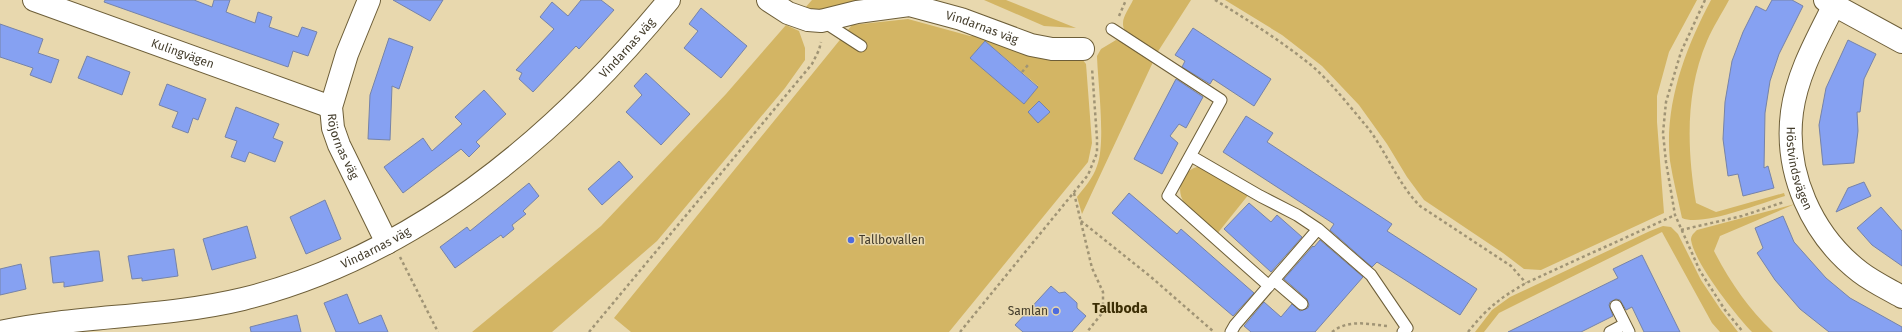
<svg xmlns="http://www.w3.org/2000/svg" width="1902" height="332" viewBox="0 0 1902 332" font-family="'Fira Sans',sans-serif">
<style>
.green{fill:#d3b564;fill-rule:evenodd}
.building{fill:#86a1f2;stroke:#7683a8}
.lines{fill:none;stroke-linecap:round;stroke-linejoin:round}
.lane-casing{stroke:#6d5e38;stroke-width:13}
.street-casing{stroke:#6d5e38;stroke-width:24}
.path{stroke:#a09475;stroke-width:2.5;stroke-dasharray:3 3;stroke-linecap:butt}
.lane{stroke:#fff;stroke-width:11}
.street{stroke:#fff;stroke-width:22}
.poi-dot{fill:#4d6bdf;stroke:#e8d8ae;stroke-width:1.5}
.labels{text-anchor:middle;stroke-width:3;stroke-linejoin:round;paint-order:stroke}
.street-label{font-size:12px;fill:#423b2a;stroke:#e8d8ae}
.poi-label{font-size:12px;fill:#423b2a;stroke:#e8d8ae;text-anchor:start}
.quarter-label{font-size:14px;font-weight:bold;fill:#3c2e05;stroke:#e8d8ae}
</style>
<rect width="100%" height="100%" fill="#e8d8ae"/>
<path class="green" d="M812 0H861L825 9H804Z
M984 0H1006L1076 28 1044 26Z
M1133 0H1191L1157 53C1147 47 1122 38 1123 23 1123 16 1130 7 1133 0Z
M1225 0H1697L1669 52 1657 96V122L1664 213 1541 270 1524 269 1503 253 1424 200 1407 177 1387 144 1359 105 1322 66 1282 35Z
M1711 0H1729C1722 13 1713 27 1707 41 1685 92 1687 150 1696 203L1716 212 1784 193 1785 196C1762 203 1702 227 1682 218 1678 199 1673 180 1670 161 1664 105 1685 49 1711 0Z
M908 19 970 36 976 35 1082 59 1086 64 1092 143 1088 162 949 332H631L614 318 852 25ZM985 41 1038 86 1024 104 970 58Z
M786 25 799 31 805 48V60L785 88 657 241 552 332H472L601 226 726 94Z
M1116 40 1123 42 1153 62 1082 214 1077 197C1084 188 1093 178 1097 166 1106 143 1098 84 1097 56L1101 49Z
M1202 166 1249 194 1217 234C1201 219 1169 202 1184 177 1188 170 1194 167 1202 166Z
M1795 204 1720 236 1714 251C1730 282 1748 308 1773 332H1752C1735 314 1695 264 1691 240 1691 235 1694 233 1697 230Z
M1663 226 1671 227 1678 234 1701 280 1721 310 1738 332H1720L1712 323 1662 232 1499 313 1484 332H1475L1492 310 1510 297 1650 231Z"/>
<path class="building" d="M105 0H194L212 7 214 0H230L226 12 255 23 258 12 272 17 269 27 298 37 302 27 317 32 308 56 293 51 288 67 104 2Z
M393 0H443L430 21Z
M581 0H601L614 10 579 49 576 46 533 92 519 79 522 73 516 70 554 29 540 17 552 2 568 16Z
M1772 0H1792L1803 6 1779 54 1770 81 1765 113 1764 168 1768 166 1774 188 1743 196 1738 174 1728 176 1723 139 1725 102 1732 61 1743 32 1756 6 1766 11Z
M701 8 747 46 721 78 684 48 698 31 689 24Z
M0 24 43 39 38 53 59 60 51 83 30 75 33 68 0 57Z
M1193 28 1271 79 1254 106 1213 79 1210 84 1182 67 1185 61 1175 55Z
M389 38 413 47 399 89 392 86 390 140 368 139 370 95Z
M1848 40 1876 54 1864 79 1860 112H1857L1858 131 1854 163 1823 165 1819 125 1826 88Z
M985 41 1038 87 1024 104 970 58Z
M87 56 130 72 122 95 78 78Z
M646 73 690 114 661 145 626 112 642 95 634 86Z
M1176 79 1203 97 1186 128 1179 124 1170 136 1178 143 1162 174 1134 159Z
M167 84 206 99 198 120 193 118 188 133 172 127 178 112 159 105Z
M484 90 506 114 476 142 480 146 469 157 461 149 403 193 384 167 423 138 432 151 462 124 455 117Z
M1039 101 1050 112 1038 123 1028 112Z
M236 107 279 124 273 138 283 142 275 162 249 152 245 162 231 157 237 141 225 137Z
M1246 116 1273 133 1267 142 1392 224 1387 231 1477 289 1460 315 1377 262 1372 267 1330 230 1334 224 1223 152Z
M619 161 633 177 602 205 588 189Z
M1864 182 1871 196 1836 212 1848 188Z
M529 183 539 196 523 211 526 214 512 225 514 229 503 238 501 235 455 268 440 247 467 227 470 231Z
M1129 193 1177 234 1181 229 1254 293 1233 316 1112 213Z
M325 200 341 239 306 254 290 217Z
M1249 203 1271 222 1277 215 1302 237 1271 272 1224 229Z
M1881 207 1902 231V266L1872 245 1857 228Z
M1783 216 1794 242 1826 278 1850 298 1902 327V332H1829L1800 309 1775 280 1757 253 1763 248 1755 228Z
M247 226 256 258 212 270 203 239Z
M1320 240 1363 277 1315 332H1251L1244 326 1264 302 1281 317 1292 304 1300 311 1308 308 1309 305 1307 299 1284 279 1313 246 1314 247Z
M174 249 178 276 142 281V278L132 279 128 256Z
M94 251H99L103 281 64 287V282L53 283 50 257Z
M1642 255 1680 332H1644L1632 307 1626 310 1620 300 1616 299 1610 302 1609 305 1613 316 1581 332H1508L1618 278 1613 269Z
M21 264 26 289 0 295V269Z
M1051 286 1059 293 1065 292 1077 303V308L1086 316 1072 332H1023L1015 325Z
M347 294 359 324 381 315 388 332H336L324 303Z
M297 315 301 332H251L250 327Z"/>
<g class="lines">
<defs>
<path id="lane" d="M824 22 861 46
M1112 29 1221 100 1168 196 1269 286
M1191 156 1260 196 1297 215 1318 229 1235 325 1231 332
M1318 229 1371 275 1407 328 1403 332
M1274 280 1302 304
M1616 306 1625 324
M1610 332 1625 324 1629 332"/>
<g id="street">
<path id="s1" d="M34 0 331 107"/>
<path id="s2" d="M369 0 347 54 331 107 333 128 339 145 387 243"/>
<path id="s3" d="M768 0 788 13 808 20 821 21 857 12 909 5 961 19 1031 45 1052 49H1083"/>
<path d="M1825 0 1902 42"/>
<path id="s4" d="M1834 5C1817 39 1797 74 1792 112 1784 173 1812 235 1860 272 1873 282 1888 289 1902 297"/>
<path id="s5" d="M0 332C80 315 164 318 243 299 416 256 558 135 669 0"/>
</g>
</defs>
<use href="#lane" class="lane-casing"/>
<use href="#street" class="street-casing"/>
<path class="path" d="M1215 0C1248 20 1281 41 1311 65 1332 83 1350 107 1368 128 1387 153 1398 184 1420 206L1511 266 1526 283
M1705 0 1681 52 1666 102 1663 133 1666 162 1675 215 1700 271 1725 310 1743 332
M1119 16 1126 0
M1022 72 1028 65
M1074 193 1092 268 1103 292V312L1087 332
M1081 221 1151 277 1214 332
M1681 230 1742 216 1784 202
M400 257 438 332
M589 332 812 64 819 50 821 42
M960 332 1088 175 1097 153V139L1092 68
M1332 332C1348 319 1368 324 1387 326
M1468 332C1487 308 1500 298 1526 283L1675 215"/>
<use href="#lane" class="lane"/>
<use href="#street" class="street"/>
</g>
<g class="poi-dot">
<circle cx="851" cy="240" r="4"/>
<circle cx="1056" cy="311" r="4"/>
</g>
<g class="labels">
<g class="street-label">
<text dy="4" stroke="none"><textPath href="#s3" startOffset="224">Vindarnas väg</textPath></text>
<text dy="4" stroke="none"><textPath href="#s5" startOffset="711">Vindarnas väg</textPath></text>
<text dy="4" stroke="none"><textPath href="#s1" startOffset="158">Kulingvägen</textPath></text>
<text dy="4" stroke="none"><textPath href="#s2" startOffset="155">Röjornas väg</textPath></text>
<text dy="4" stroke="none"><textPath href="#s4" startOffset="173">Höstvindsvägen</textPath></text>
<text dy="4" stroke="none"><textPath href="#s5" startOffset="388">Vindarnas väg</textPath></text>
</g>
<g class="poi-label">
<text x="859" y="244">Tallbovallen</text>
<text x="1048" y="315" text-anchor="end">Samlan</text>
</g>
<g class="quarter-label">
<text x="1120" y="313">Tallboda</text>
</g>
</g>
</svg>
